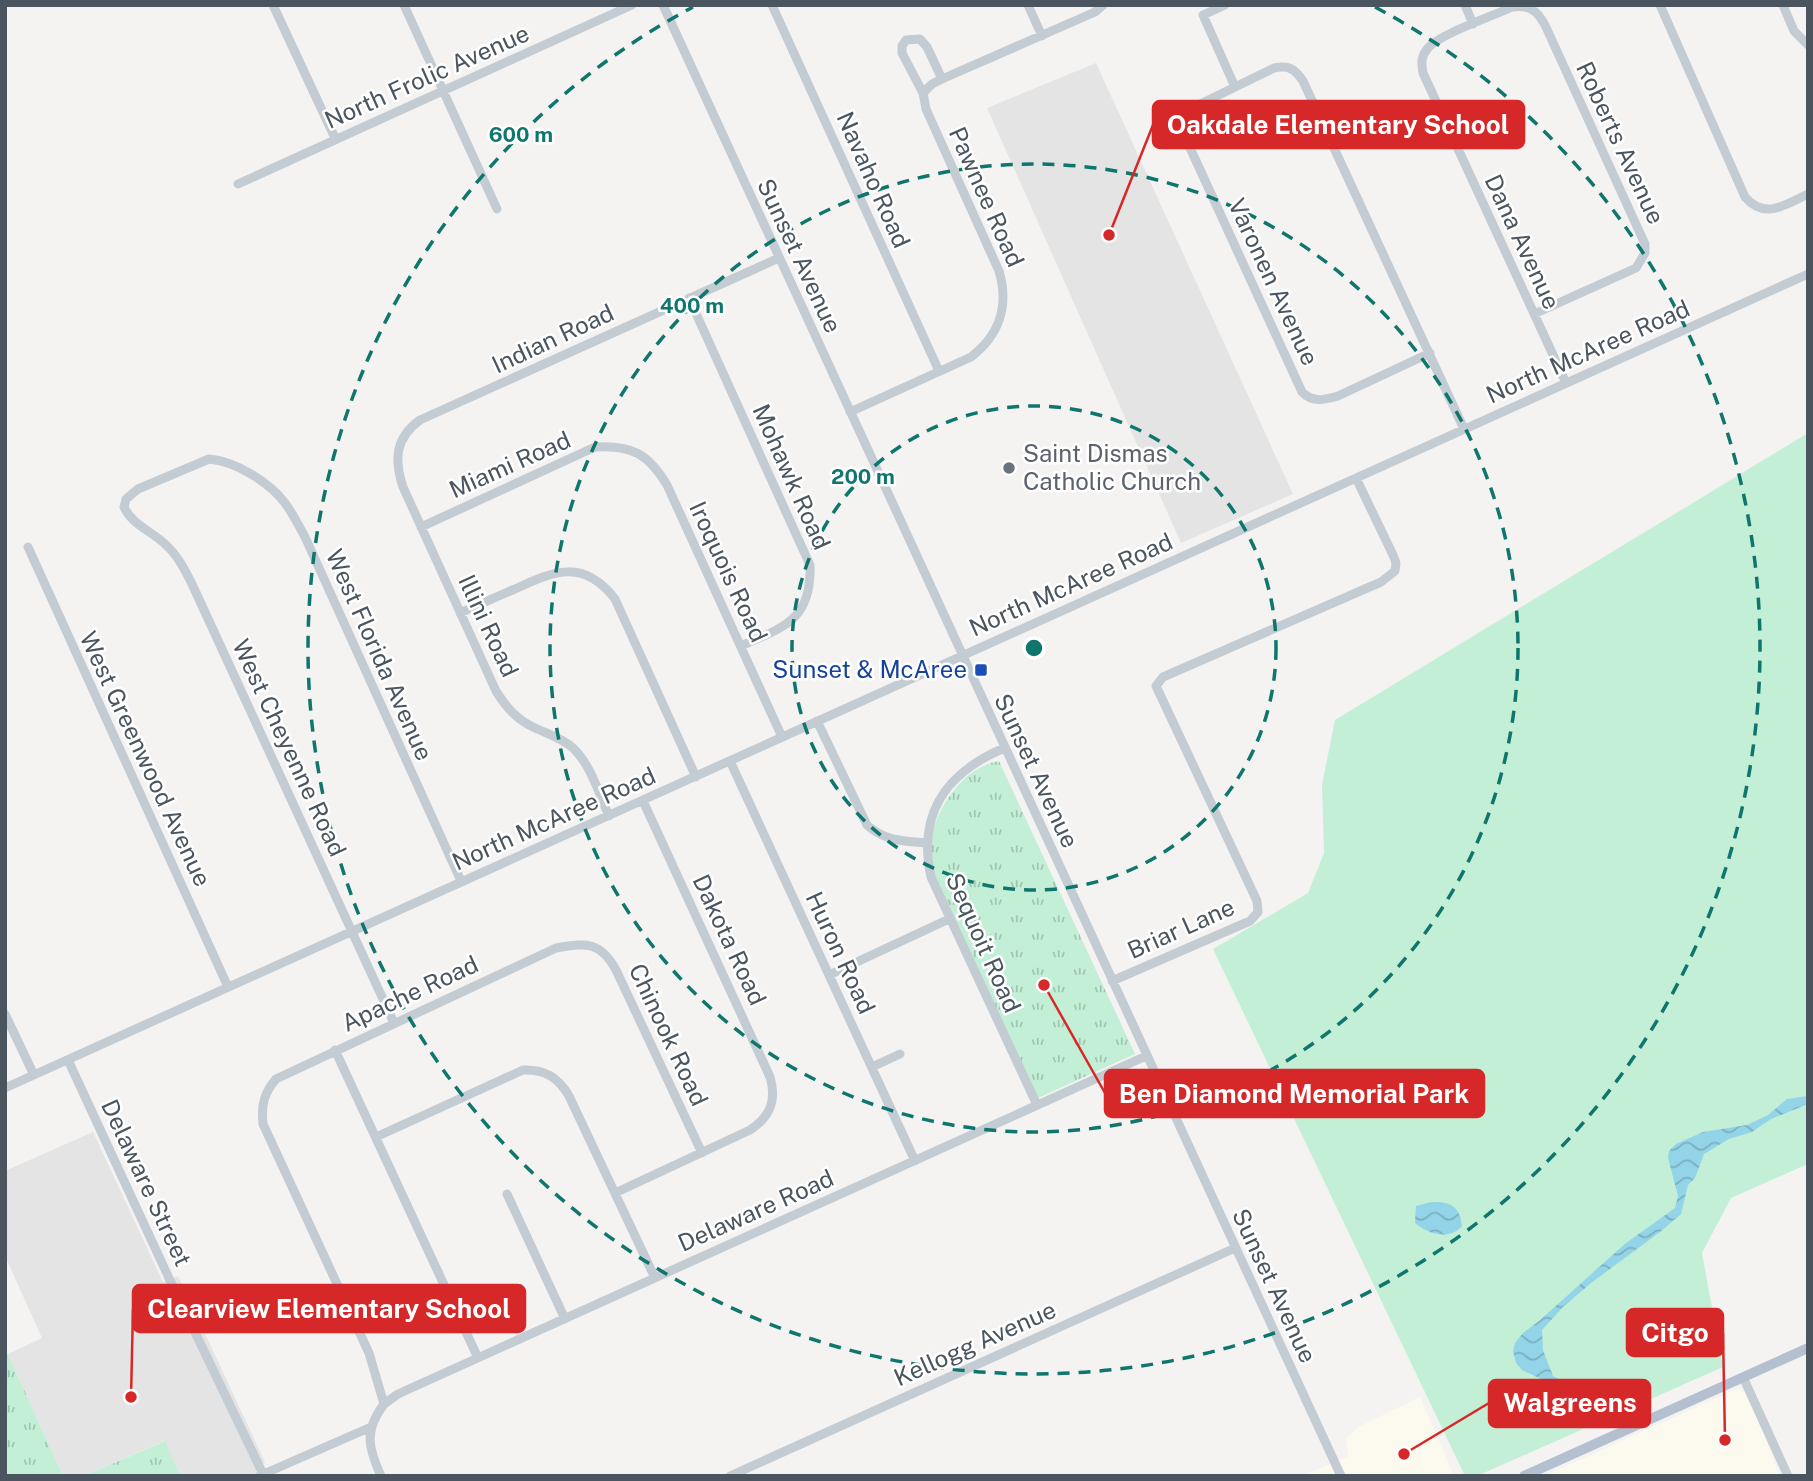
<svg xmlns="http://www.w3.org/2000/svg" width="1813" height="1481" viewBox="0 0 1813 1481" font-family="'Public Sans',sans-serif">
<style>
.commercial{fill:#fcf9ef}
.education{fill:#e5e4e4}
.green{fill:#c4efd7}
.park{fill:url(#park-tufts)}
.water{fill:url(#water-waves)}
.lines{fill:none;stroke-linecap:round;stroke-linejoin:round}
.minor{stroke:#c4ccd3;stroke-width:9}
.major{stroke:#b4c0cf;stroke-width:10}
.ring{fill:none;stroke:#0f766e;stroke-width:3.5;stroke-dasharray:12 9}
.worship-dot{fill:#6b7280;stroke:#fff;stroke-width:2.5}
.transit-dot{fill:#1a4fb4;stroke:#fff;stroke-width:2.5}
.labels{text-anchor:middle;stroke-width:5;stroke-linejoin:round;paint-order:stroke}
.street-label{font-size:24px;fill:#4b555f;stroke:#fff}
.worship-label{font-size:24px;fill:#5b616d;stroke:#fff;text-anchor:start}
.transit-label{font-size:24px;fill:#164399;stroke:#fff;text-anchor:end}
.centre{fill:#0f766e;stroke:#fff;stroke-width:3.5}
.ring-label{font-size:21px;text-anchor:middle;font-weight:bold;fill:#0f766e;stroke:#fff;stroke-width:5;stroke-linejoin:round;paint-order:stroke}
.leader{fill:none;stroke:#d62828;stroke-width:2.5}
.callout-dot{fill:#d62828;stroke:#fff;stroke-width:2.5}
.callout{fill:#d62828;stroke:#d62828;stroke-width:2.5}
.callout-label{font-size:26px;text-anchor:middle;font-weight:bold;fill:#fff}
</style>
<defs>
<pattern id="park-tufts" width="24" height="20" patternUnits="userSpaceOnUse" patternTransform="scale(1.75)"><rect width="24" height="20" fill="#c4efd7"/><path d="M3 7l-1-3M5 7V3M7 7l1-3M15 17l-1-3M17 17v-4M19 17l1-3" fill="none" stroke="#a1c4b2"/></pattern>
<pattern id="water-waves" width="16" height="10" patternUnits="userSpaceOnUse" patternTransform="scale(1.75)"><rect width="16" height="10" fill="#93d4e9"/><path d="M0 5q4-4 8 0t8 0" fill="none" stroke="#7aafc0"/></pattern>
</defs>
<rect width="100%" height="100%" fill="#f4f3f2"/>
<path class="commercial" d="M1739 1388 1748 1395 1780 1476H1544Z
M1420 1397 1454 1476H1301L1348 1457 1346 1438 1358 1427Z"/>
<path class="education" d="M1096 63 1293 494 1181 543 987 108Z
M93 1132 163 1282 178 1276 265 1462 252 1476H180L164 1441 84 1476H63L8 1354 42 1338 5 1256V1171Z"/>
<path class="green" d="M1808 433V1164L1731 1198 1702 1253 1723 1367 1477 1476H1465L1213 949 1308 893 1324 853 1322 785 1335 720Z"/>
<path class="park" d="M999 761 1135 1054 1038 1098 934 875C932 861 929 845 933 830 942 800 967 766 999 761Z
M8 1354 63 1476H5V1355Z
M165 1441 180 1476H84Z"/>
<path class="water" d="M1808 1096V1104L1771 1119 1752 1132 1729 1139 1704 1154 1695 1178 1688 1185 1681 1214 1660 1232 1591 1283 1563 1307 1542 1330 1543 1350 1553 1376 1592 1396 1610 1409 1604 1414 1580 1397 1522 1370 1516 1363 1513 1351 1515 1343 1523 1333 1539 1321 1626 1243 1675 1208 1678 1196 1668 1158 1669 1151 1676 1144 1703 1132 1747 1125 1768 1115 1787 1099Z
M1431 1202C1450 1201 1460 1206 1462 1226 1449 1241 1428 1234 1415 1223L1416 1206Z"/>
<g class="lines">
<path class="minor" d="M273 5 335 138
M404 5 497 209
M663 5 1341 1476
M772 5 939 371
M1028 5 1042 36
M1225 5 1203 15 1235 87
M1465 5 1473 24
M1660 5 1745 197C1765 220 1785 205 1808 194
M1783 5 1794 31 1808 45
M923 93 932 84 942 79 1095 12 1103 5
M238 184 632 5
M689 298 810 565C812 620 784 627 741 646
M1534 314 1636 268 1645 253V244L1545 25C1537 10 1529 5 1512 7 1493 16 1440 34 1428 48 1421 56 1421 63 1423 73L1566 383
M1430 353 1338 396C1324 400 1313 403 1302 392L1180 126 1181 118 1186 111 1274 68C1289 65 1295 69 1303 81L1464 429
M850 412 971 357C1000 335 1009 305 999 271L926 109 923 93 902 53V46L906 40 920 39 927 47 942 79
M421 527 595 447C631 445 648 453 667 485L782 737
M28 547 228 987
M460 613C478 605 496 597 515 589 555 570 584 559 615 599L696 777
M817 721 867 825C884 841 904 841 927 843
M1004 748C946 773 917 813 931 877L1037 1105
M730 761 915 1161
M609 816C599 794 591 765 573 748 562 738 548 734 535 728 517 720 506 707 496 691L403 487C394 460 395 438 420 420L779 258
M829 975 949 919
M1112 981 1250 921 1258 912 1257 901 1156 686 1163 677 1381 582 1395 571 1396 563 1393 555 1356 478
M5 1014 34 1075
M394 1023 192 584C185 570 178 556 166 545 152 531 133 526 124 507L126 499 138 489 209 459C235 461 269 482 285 503 293 514 299 526 305 537L461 881
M335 1050 478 1358
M68 1060 168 1276 263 1474
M872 1067 900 1054
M5 1088 1808 274
M376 1137 523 1070C544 1069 558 1077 569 1096L655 1278
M615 1193 750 1130C770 1117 777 1100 770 1077L643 801
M507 1194 565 1319
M1743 1377 1788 1476
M384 1404 398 1394 1146 1056
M259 1476 371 1427
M381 1476C368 1447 364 1431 384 1404L369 1353 263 1124C261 1105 264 1093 276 1079L556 948C586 942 601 942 616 970L702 1153
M730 1476 1235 1248"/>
<path class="major" d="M1524 1476 1808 1348"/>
</g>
<g class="ring">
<circle cx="1034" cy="648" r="242"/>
<circle cx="1034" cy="648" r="484"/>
<path d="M1375 7A726 726 0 1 1 693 7"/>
</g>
<circle class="worship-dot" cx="1009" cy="468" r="7"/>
<rect class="transit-dot" x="974" y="663" width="14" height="14" rx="3.5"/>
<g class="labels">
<g class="street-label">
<text transform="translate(427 77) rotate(-24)" y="8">North Frolic Avenue</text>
<text transform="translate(1620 143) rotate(65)" y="8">Roberts Avenue</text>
<text transform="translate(873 180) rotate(66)" y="8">Navaho Road</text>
<text transform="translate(986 197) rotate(66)" y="8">Pawnee Road</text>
<text transform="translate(1522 242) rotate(65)" y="8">Dana Avenue</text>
<text transform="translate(799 256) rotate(65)" y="8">Sunset Avenue</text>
<text transform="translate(1273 282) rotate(65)" y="8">Varonen Avenue</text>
<text transform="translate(553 339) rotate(-25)" y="8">Indian Road</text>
<text transform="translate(1588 352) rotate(-24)" y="8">North McAree Road</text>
<text transform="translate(510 465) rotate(-24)" y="8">Miami Road</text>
<text transform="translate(791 477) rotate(66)" y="8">Mohawk Road</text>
<text transform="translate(728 572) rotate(65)" y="8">Iroquois Road</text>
<text transform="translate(1071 585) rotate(-24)" y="8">North McAree Road</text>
<text transform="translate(488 626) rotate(65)" y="8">Illini Road</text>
<text transform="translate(379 655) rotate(66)" y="8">West Florida Avenue</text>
<text transform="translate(289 748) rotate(65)" y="8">West Cheyenne Road</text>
<text transform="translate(145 759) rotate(65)" y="8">West Greenwood Avenue</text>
<text transform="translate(1036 771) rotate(65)" y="8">Sunset Avenue</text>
<text transform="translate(554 819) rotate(-24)" y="8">North McAree Road</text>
<text transform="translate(1181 929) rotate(-24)" y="8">Briar Lane</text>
<text transform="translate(729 940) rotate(65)" y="8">Dakota Road</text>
<text transform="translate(983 943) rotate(66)" y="8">Sequoit Road</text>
<text transform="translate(840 953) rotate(65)" y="8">Huron Road</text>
<text transform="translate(410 994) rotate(-25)" y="8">Apache Road</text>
<text transform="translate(668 1035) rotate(65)" y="8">Chinook Road</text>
<text transform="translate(146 1183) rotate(65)" y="8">Delaware Street</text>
<text transform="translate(756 1211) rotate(-24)" y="8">Delaware Road</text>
<text transform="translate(1274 1286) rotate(65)" y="8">Sunset Avenue</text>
<text transform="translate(975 1344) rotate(-24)" y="8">Kellogg Avenue</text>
</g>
<g class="worship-label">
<text x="1023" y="462">Saint Dismas<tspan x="1023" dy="28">Catholic Church</tspan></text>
</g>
<g class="transit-label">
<text x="967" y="678">Sunset &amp; McAree</text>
</g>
</g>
<circle cx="1034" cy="648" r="10" class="centre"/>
<g class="ring-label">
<text x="521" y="142">600 m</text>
<text x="692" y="313">400 m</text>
<text x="863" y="484">200 m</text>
</g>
<path class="leader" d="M1109 235L1153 125M1044 985L1105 1093M131 1397L133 1309M1725 1440L1723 1333M1404 1454L1489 1403"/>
<g class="callout-dot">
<circle cx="1109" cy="235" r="7"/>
<circle cx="1044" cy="985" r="7"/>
<circle cx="131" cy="1397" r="7"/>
<circle cx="1725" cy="1440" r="7"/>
<circle cx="1404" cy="1454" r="7"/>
</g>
<g class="callout">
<rect x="1153" y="101" width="371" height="47" rx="7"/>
<rect x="1105" y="1070" width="379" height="47" rx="7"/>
<rect x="133" y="1285" width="392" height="47" rx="7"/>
<rect x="1627" y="1309" width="96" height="47" rx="7"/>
<rect x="1489" y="1380" width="161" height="47" rx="7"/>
</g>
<g class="callout-label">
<text x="1338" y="134">Oakdale Elementary School</text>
<text x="1294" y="1103">Ben Diamond Memorial Park</text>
<text x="329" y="1318">Clearview Elementary School</text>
<text x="1675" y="1342">Citgo</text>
<text x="1570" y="1412">Walgreens</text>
</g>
<rect width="1813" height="1481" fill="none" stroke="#4b555f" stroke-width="14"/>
</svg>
